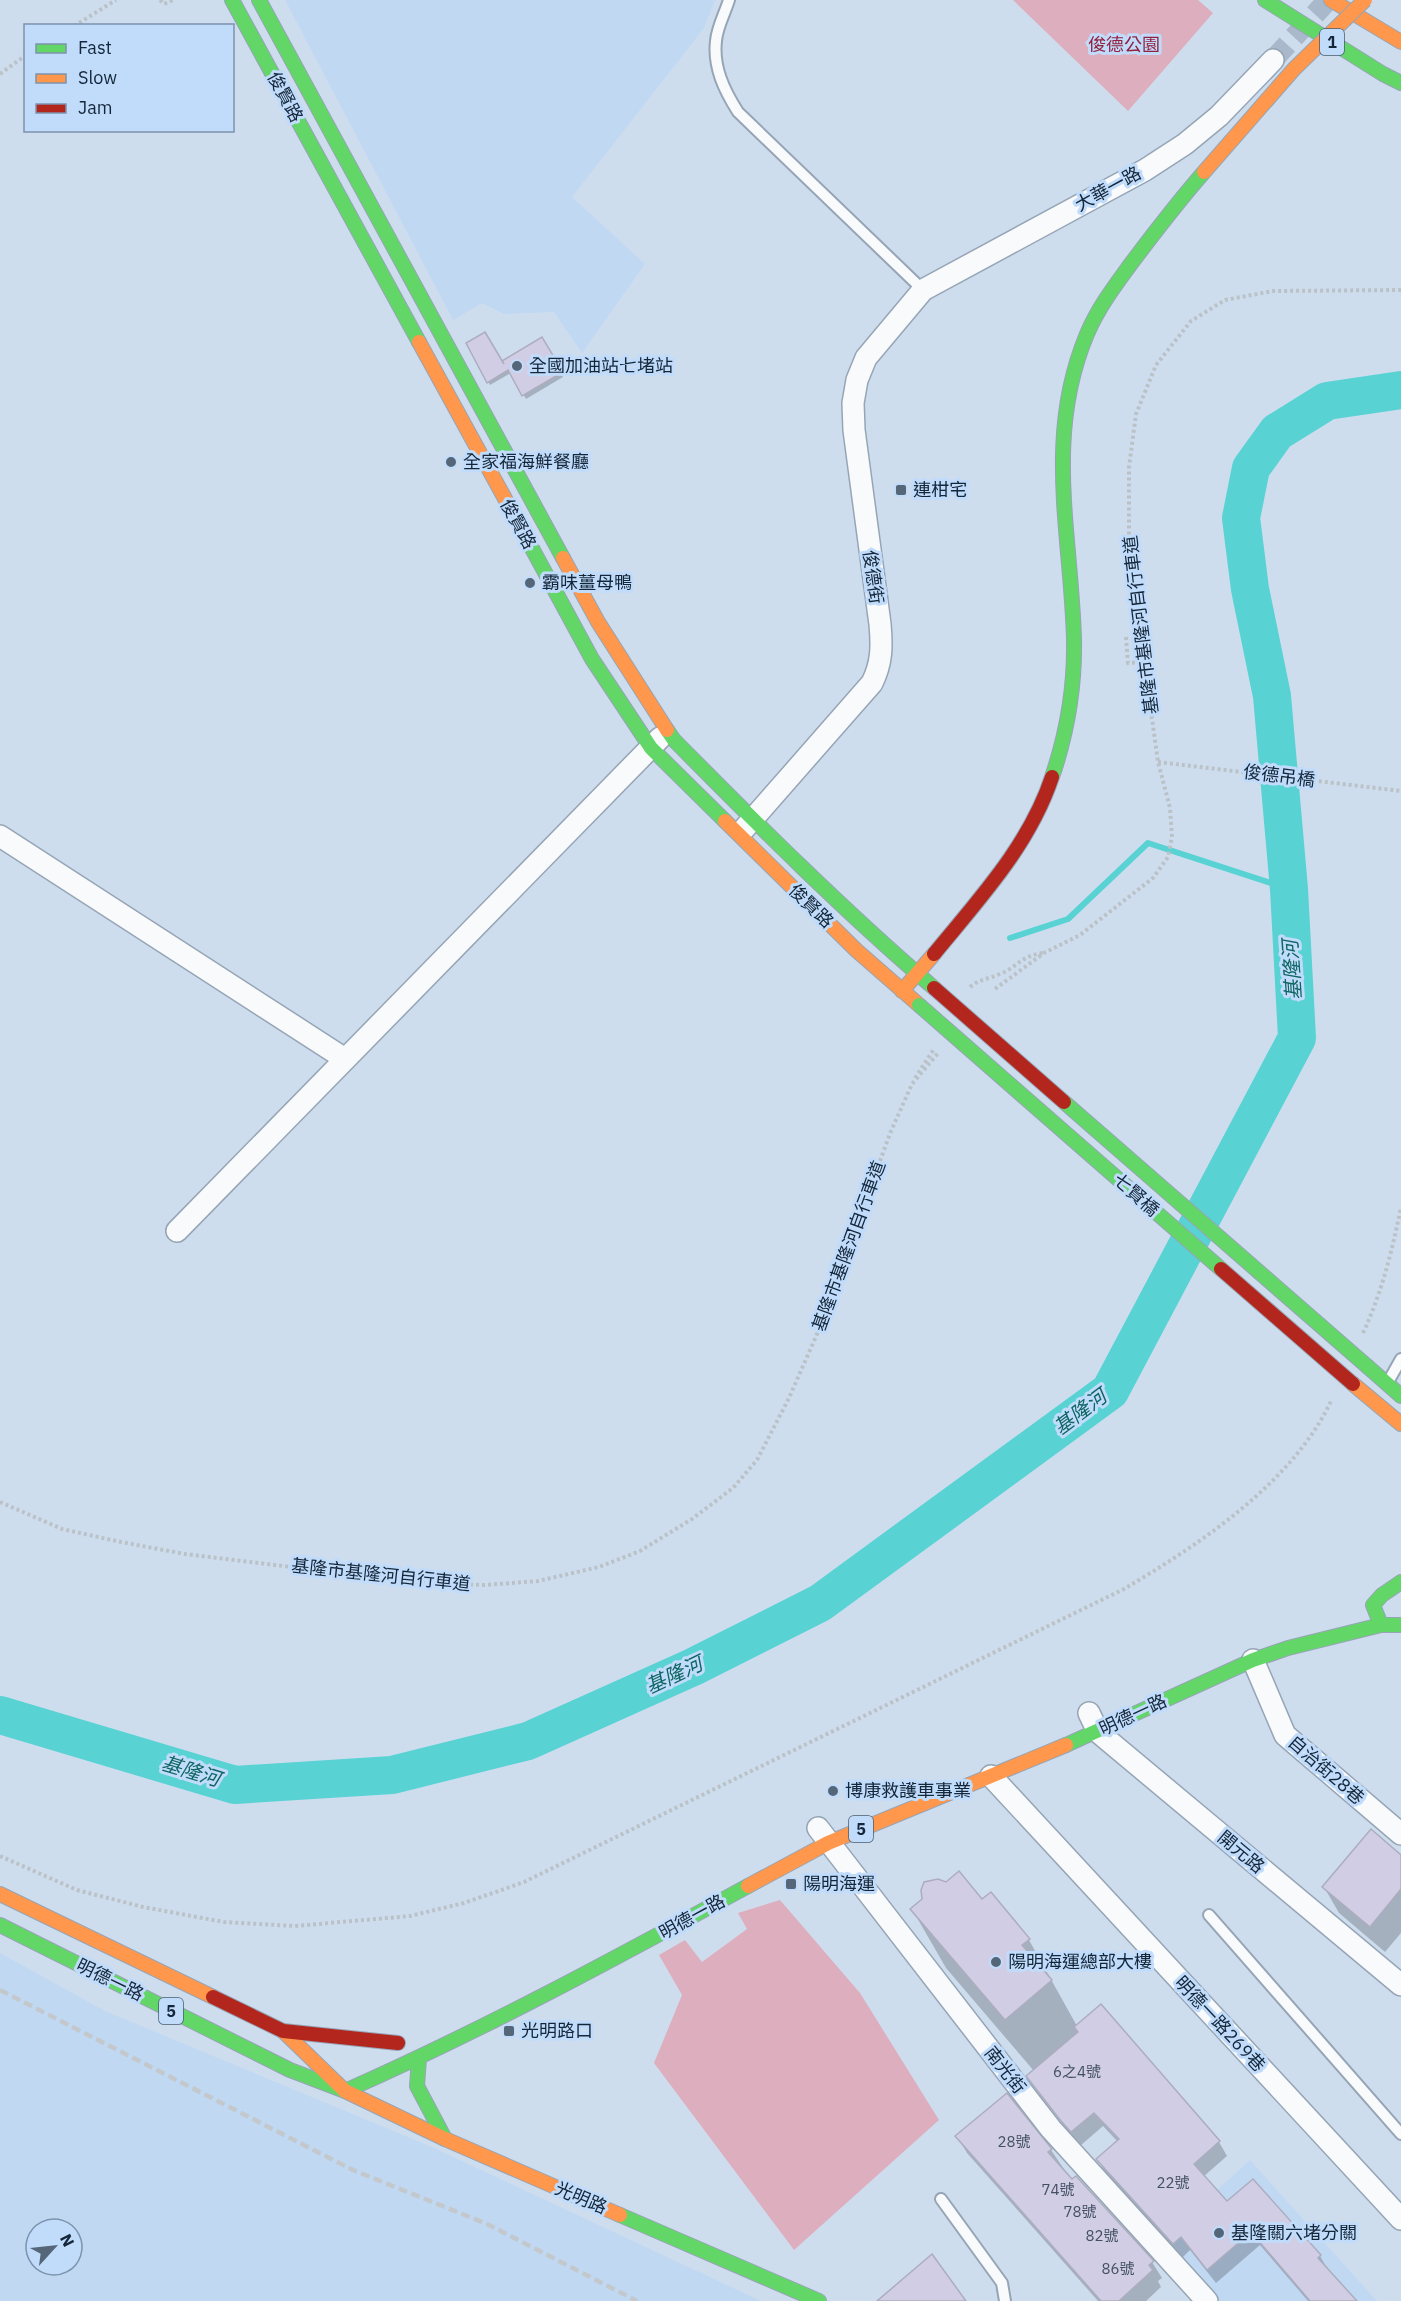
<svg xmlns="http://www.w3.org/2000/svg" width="1401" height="2301" viewBox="0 0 1401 2301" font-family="'IBM Plex Sans','Noto Sans TC',sans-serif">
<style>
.built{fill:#c1d8f2;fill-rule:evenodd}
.green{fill:#ddaebd}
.shadow{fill:#0003}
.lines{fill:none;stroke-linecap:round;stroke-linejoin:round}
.stream{stroke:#58d2d3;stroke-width:6}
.river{stroke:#58d2d3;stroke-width:38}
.building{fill:#d0cde5;stroke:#acadbf;stroke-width:1.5}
.street-tunnel{stroke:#a9b8ca;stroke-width:21;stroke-dasharray:21 10;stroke-linecap:butt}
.lane-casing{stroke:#96a5b5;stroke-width:14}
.street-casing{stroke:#96a5b5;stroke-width:24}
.fast-casing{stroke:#96a5b5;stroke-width:16}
.slow-casing{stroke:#96a5b5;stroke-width:16}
.jam-casing{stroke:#96a5b5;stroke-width:16}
.path{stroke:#bac2c8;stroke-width:4;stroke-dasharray:3 3;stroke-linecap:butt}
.lane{stroke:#f8fafc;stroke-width:10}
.street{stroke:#f8fafc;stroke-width:21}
.fast{stroke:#63d668;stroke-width:14}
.slow{stroke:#ff974d;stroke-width:14}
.jam{stroke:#b3261e;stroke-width:14}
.rail{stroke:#c3c8cd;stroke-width:4.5;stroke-dasharray:9 4.5;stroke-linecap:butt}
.fast-bridge-casing{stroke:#96a5b5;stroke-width:16;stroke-linecap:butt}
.slow-bridge-casing{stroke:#96a5b5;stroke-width:16;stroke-linecap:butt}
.jam-bridge-casing{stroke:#96a5b5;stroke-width:16;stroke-linecap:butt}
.fast-bridge{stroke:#63d668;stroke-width:14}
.slow-bridge{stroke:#ff974d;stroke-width:14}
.jam-bridge{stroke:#b3261e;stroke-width:14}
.poi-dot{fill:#556678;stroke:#c1dcfb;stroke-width:2}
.labels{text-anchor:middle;stroke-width:6;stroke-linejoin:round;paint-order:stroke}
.number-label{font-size:15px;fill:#435064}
.shield{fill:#c1dcfb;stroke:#485d73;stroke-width:1.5}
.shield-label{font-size:16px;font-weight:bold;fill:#142639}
.park-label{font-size:18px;fill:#93203d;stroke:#c1dcfb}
.street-label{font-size:18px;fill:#142639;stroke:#c1dcfb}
.poi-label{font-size:18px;fill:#142639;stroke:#c1dcfb;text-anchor:start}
.water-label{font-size:20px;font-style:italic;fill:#0e6562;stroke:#c1dcfb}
</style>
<rect width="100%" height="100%" fill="#ceddee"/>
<path class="built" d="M285 0H715L704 28 572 197 645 264 582 353 554 312 504 314 482 303 453 320Z
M0 1953 105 2011 432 2147 761 2301H0ZM36 2229H72V2265H36Z
M1250 2160 1377 2301H1219L1165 2237Z"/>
<path class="green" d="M1013 0H1198L1213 13 1128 111Z
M780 1900 860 1993 939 2120 794 2250 654 2063 682 1995 659 1955 685 1940 702 1962 747 1929 738 1913Z"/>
<path class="shadow" d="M541 339 563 377 526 399 511 373 490 385 468 344 505 368Z
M1401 1857V1933L1385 1952 1339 1913 1324 1887Z
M982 1901 1029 1940 1077 2026 1101 2006 1219 2142 1227 2156 1203 2177 1227 2203 1320 2256 1328 2270 1355 2301H1308L1260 2245 1216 2283 1190 2250 1182 2258 1106 2174 1098 2160 1118 2142 1103 2126 1080 2146 1036 2090 1028 2076 1034 2071 946 1968 912 1909Z
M957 2136 1051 2150 1072 2181 1152 2262 1162 2278 1158 2281 1161 2287 1146 2301H1098L967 2153Z"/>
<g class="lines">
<path class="stream" d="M1010 938 1068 919 1148 843 1289 889"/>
<path class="river" d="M0 1715 235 1785 392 1775 528 1741 693 1667 820 1603 1110 1391 1297 1038 1289 889 1272 696 1250 589 1241 518 1251 468 1277 432 1327 401 1401 390"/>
</g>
<path class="building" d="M485 332 504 364 502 361 542 337 563 372 522 396 508 370 487 383 466 343Z
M1371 1829 1401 1855V1889L1370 1927 1322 1887Z
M959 1871 982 1899 991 1892 1030 1939 1022 1945 1052 1980 1005 2020 910 1909 922 1899 921 1890 924 1882 938 1879 946 1882Z
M1101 2004 1220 2141 1194 2164 1227 2201 1253 2179 1321 2255 1318 2258 1357 2301H1310L1251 2232 1207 2270 1181 2237 1173 2244 1096 2159 1119 2139 1094 2113 1071 2132 1061 2121 1026 2076 1078 2032 1074 2027Z
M1007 2093 1052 2149 1048 2152 1072 2179 1076 2176 1154 2261 1149 2265 1153 2270 1119 2301H1101L955 2136Z
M932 2254 966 2301H877Z"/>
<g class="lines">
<path class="street-tunnel" d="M1273 60 1328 0"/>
<defs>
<path id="lane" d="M729 0C725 13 717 27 716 41 713 67 724 90 738 112L923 290
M1388 1382 1401 1359
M1209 1915 1401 2134
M941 2199 1002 2283 1005 2301"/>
<path id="street" d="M744 829 872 683C882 663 882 646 880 624L854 430 853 403 857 380 866 358 923 290 1145 170 1185 144 1219 116 1273 60
M0 836 345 1059
M177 1231 660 738
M1253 1660 1285 1735 1401 1834
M1089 1713 1098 1732 1401 1985
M991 1776 1401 2219
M818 1828 1051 2129 1207 2301"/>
<path id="fast" d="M232 0 419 342
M259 0 563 558
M1265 0 1383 74 1401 83
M509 506 592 659 651 748 725 821
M667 730 674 740C758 825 843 910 934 988
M1368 1367 1401 1396
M1381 1625 1373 1605 1382 1595 1401 1582
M1066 1745 1253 1660 1288 1648 1381 1625H1401
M0 1925 290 2070 345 2091C483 2030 616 1958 748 1886
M419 2058 417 2086 445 2139
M620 2215 819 2301"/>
<path id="slow" d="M1331 0 1401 42
M419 342 509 506
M563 558 598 622 667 730
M725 821 856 950 919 1005
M902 991 934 954
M1353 1384 1401 1424
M748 1886 828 1843 1066 1745
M0 1894 213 1997
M283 2031 345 2091 445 2139 620 2215"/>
<path id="jam" d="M213 1997 283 2031 398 2043"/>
</defs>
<use href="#lane" class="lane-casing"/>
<use href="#street" class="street-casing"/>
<use href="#fast" class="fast-casing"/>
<use href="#slow" class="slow-casing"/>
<use href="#jam" class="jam-casing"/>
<path class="path" d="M160 0 164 4 173 0
M74 26 116 0
M0 74 26 55
M1126 637 1128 663 1145 662
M1158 762 1401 791
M970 987C979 979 989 979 1000 974 1018 967 1020 956 1043 953
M995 989 1044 953 1080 935 1153 878 1168 857 1172 837 1170 808 1158 762 1129 552V467L1136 414 1156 365 1191 321 1225 300 1273 291 1401 290
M915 1078 934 1049
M1363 1333C1382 1292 1392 1251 1401 1207
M0 1502 62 1529 121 1542 185 1554 422 1583 485 1585 538 1581 599 1567 640 1551 692 1519 733 1488 757 1460 789 1398 843 1275 859 1218 891 1131 912 1084 939 1052
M0 1856 77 1890 143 1907 224 1922 295 1926 410 1916 464 1903 524 1882 1124 1589C1200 1544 1294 1482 1332 1399"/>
<use href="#lane" class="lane"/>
<use href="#street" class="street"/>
<use href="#fast" class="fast"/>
<use href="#slow" class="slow"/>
<use href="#jam" class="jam"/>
<path class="rail" d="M0 1990 353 2170 487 2224 637 2301"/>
<defs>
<path id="fast-bridge" d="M1052 777C1067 733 1075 686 1074 639 1071 533 1044 436 1087 334 1098 308 1114 287 1130 265 1154 233 1178 202 1204 172
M919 1005 1221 1269
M1064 1102 1368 1367"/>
<path id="slow-bridge" d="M1204 172 1294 69 1365 0"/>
<path id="jam-bridge" d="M934 954C979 899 1029 846 1052 777
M934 988 1064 1102
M1221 1269 1353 1384"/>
</defs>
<use href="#fast-bridge" class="fast-bridge-casing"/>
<use href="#slow-bridge" class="slow-bridge-casing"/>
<use href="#jam-bridge" class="jam-bridge-casing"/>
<use href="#fast-bridge" class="fast-bridge"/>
<use href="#slow-bridge" class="slow-bridge"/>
<use href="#jam-bridge" class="jam-bridge"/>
</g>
<g class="poi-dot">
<circle cx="517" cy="366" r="6"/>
<circle cx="451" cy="462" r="6"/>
<rect x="895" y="484" width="12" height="12" rx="3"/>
<circle cx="530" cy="583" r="6"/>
<circle cx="833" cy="1791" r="6"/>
<rect x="785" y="1878" width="12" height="12" rx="3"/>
<circle cx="996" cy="1962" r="6"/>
<rect x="503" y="2025" width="12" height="12" rx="3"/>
<circle cx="1219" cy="2233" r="6"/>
</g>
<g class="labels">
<g class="number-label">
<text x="1077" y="2077">6之4號</text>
<text x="1014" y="2147">28號</text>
<text x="1173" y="2188">22號</text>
<text x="1058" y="2195">74號</text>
<text x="1080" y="2217">78號</text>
<text x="1102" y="2241">82號</text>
<text x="1118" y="2274">86號</text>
</g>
<g class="shield">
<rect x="1320" y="29" width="24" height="26" rx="4.5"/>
<rect x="849" y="1816" width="24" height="26" rx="4.5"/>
<rect x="159" y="1998" width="24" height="26" rx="4.5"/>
</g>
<g class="shield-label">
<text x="1332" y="48">1</text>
<text x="861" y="1835">5</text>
<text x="171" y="2017">5</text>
</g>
<g class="park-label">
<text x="1124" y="51">俊德公園</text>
</g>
<g class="street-label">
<text transform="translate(285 97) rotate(62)" y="6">俊賢路</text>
<text transform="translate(1108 189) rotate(-29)" y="6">大華一路</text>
<text transform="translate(518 524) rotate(61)" y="6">俊賢路</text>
<text transform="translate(873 577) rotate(82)" y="6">俊德街</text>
<text transform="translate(1141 625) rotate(-97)" y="6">基隆市基隆河自行車道</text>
<text transform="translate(1279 776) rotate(7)" y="6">俊德吊橋</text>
<text transform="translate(811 906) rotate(44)" y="6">俊賢路</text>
<text transform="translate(1136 1195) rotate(41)" y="6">七賢橋</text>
<text transform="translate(849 1246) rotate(-70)" y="6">基隆市基隆河自行車道</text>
<text transform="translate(381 1575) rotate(6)" y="6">基隆市基隆河自行車道</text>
<text transform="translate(1133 1715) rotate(-25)" y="6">明德一路</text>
<text transform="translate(1326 1770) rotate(41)" y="6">自治街28巷</text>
<text transform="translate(1241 1852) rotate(40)" y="6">開元路</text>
<text transform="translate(692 1917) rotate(-29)" y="6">明德一路</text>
<text transform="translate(110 1980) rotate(26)" y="6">明德一路</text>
<text transform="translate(1220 2024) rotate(47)" y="6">明德一路269巷</text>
<text transform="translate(1005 2070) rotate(52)" y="6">南光街</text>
<text transform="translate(581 2198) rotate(23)" y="6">光明路</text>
</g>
<g class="poi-label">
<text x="529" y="372">全國加油站七堵站</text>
<text x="463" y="468">全家福海鮮餐廳</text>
<text x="913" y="496">連柑宅</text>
<text x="542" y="589">霸味薑母鴨</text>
<text x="845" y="1797">博康救護車事業</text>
<text x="803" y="1890">陽明海運</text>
<text x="1008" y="1968">陽明海運總部大樓</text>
<text x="521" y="2037">光明路口</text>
<text x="1231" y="2239">基隆關六堵分關</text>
</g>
<g class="water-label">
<text transform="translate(1292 970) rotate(-94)" y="7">基隆河</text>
<text transform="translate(1080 1412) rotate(-37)" y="7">基隆河</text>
<text transform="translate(674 1675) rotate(-25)" y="7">基隆河</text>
<text transform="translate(191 1771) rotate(17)" y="7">基隆河</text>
</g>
</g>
<rect x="24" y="24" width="210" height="108" fill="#c1dcfb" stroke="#7c93ad" stroke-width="1.5"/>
<rect x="36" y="44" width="30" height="9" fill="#63d668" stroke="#7c93ad" stroke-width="1.5"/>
<text x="78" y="54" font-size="18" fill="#142639">Fast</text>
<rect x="36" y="74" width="30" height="9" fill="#ff974d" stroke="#7c93ad" stroke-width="1.5"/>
<text x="78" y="84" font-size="18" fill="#142639">Slow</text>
<rect x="36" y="104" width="30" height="9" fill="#b3261e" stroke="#7c93ad" stroke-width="1.5"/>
<text x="78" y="114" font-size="18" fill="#142639">Jam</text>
<g transform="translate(54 2247) rotate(63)"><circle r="28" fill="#c1dcfb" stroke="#7c93ad" stroke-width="1.5"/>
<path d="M0-4.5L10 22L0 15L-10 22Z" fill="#556678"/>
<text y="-9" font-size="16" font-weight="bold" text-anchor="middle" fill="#142639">N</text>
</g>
</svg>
